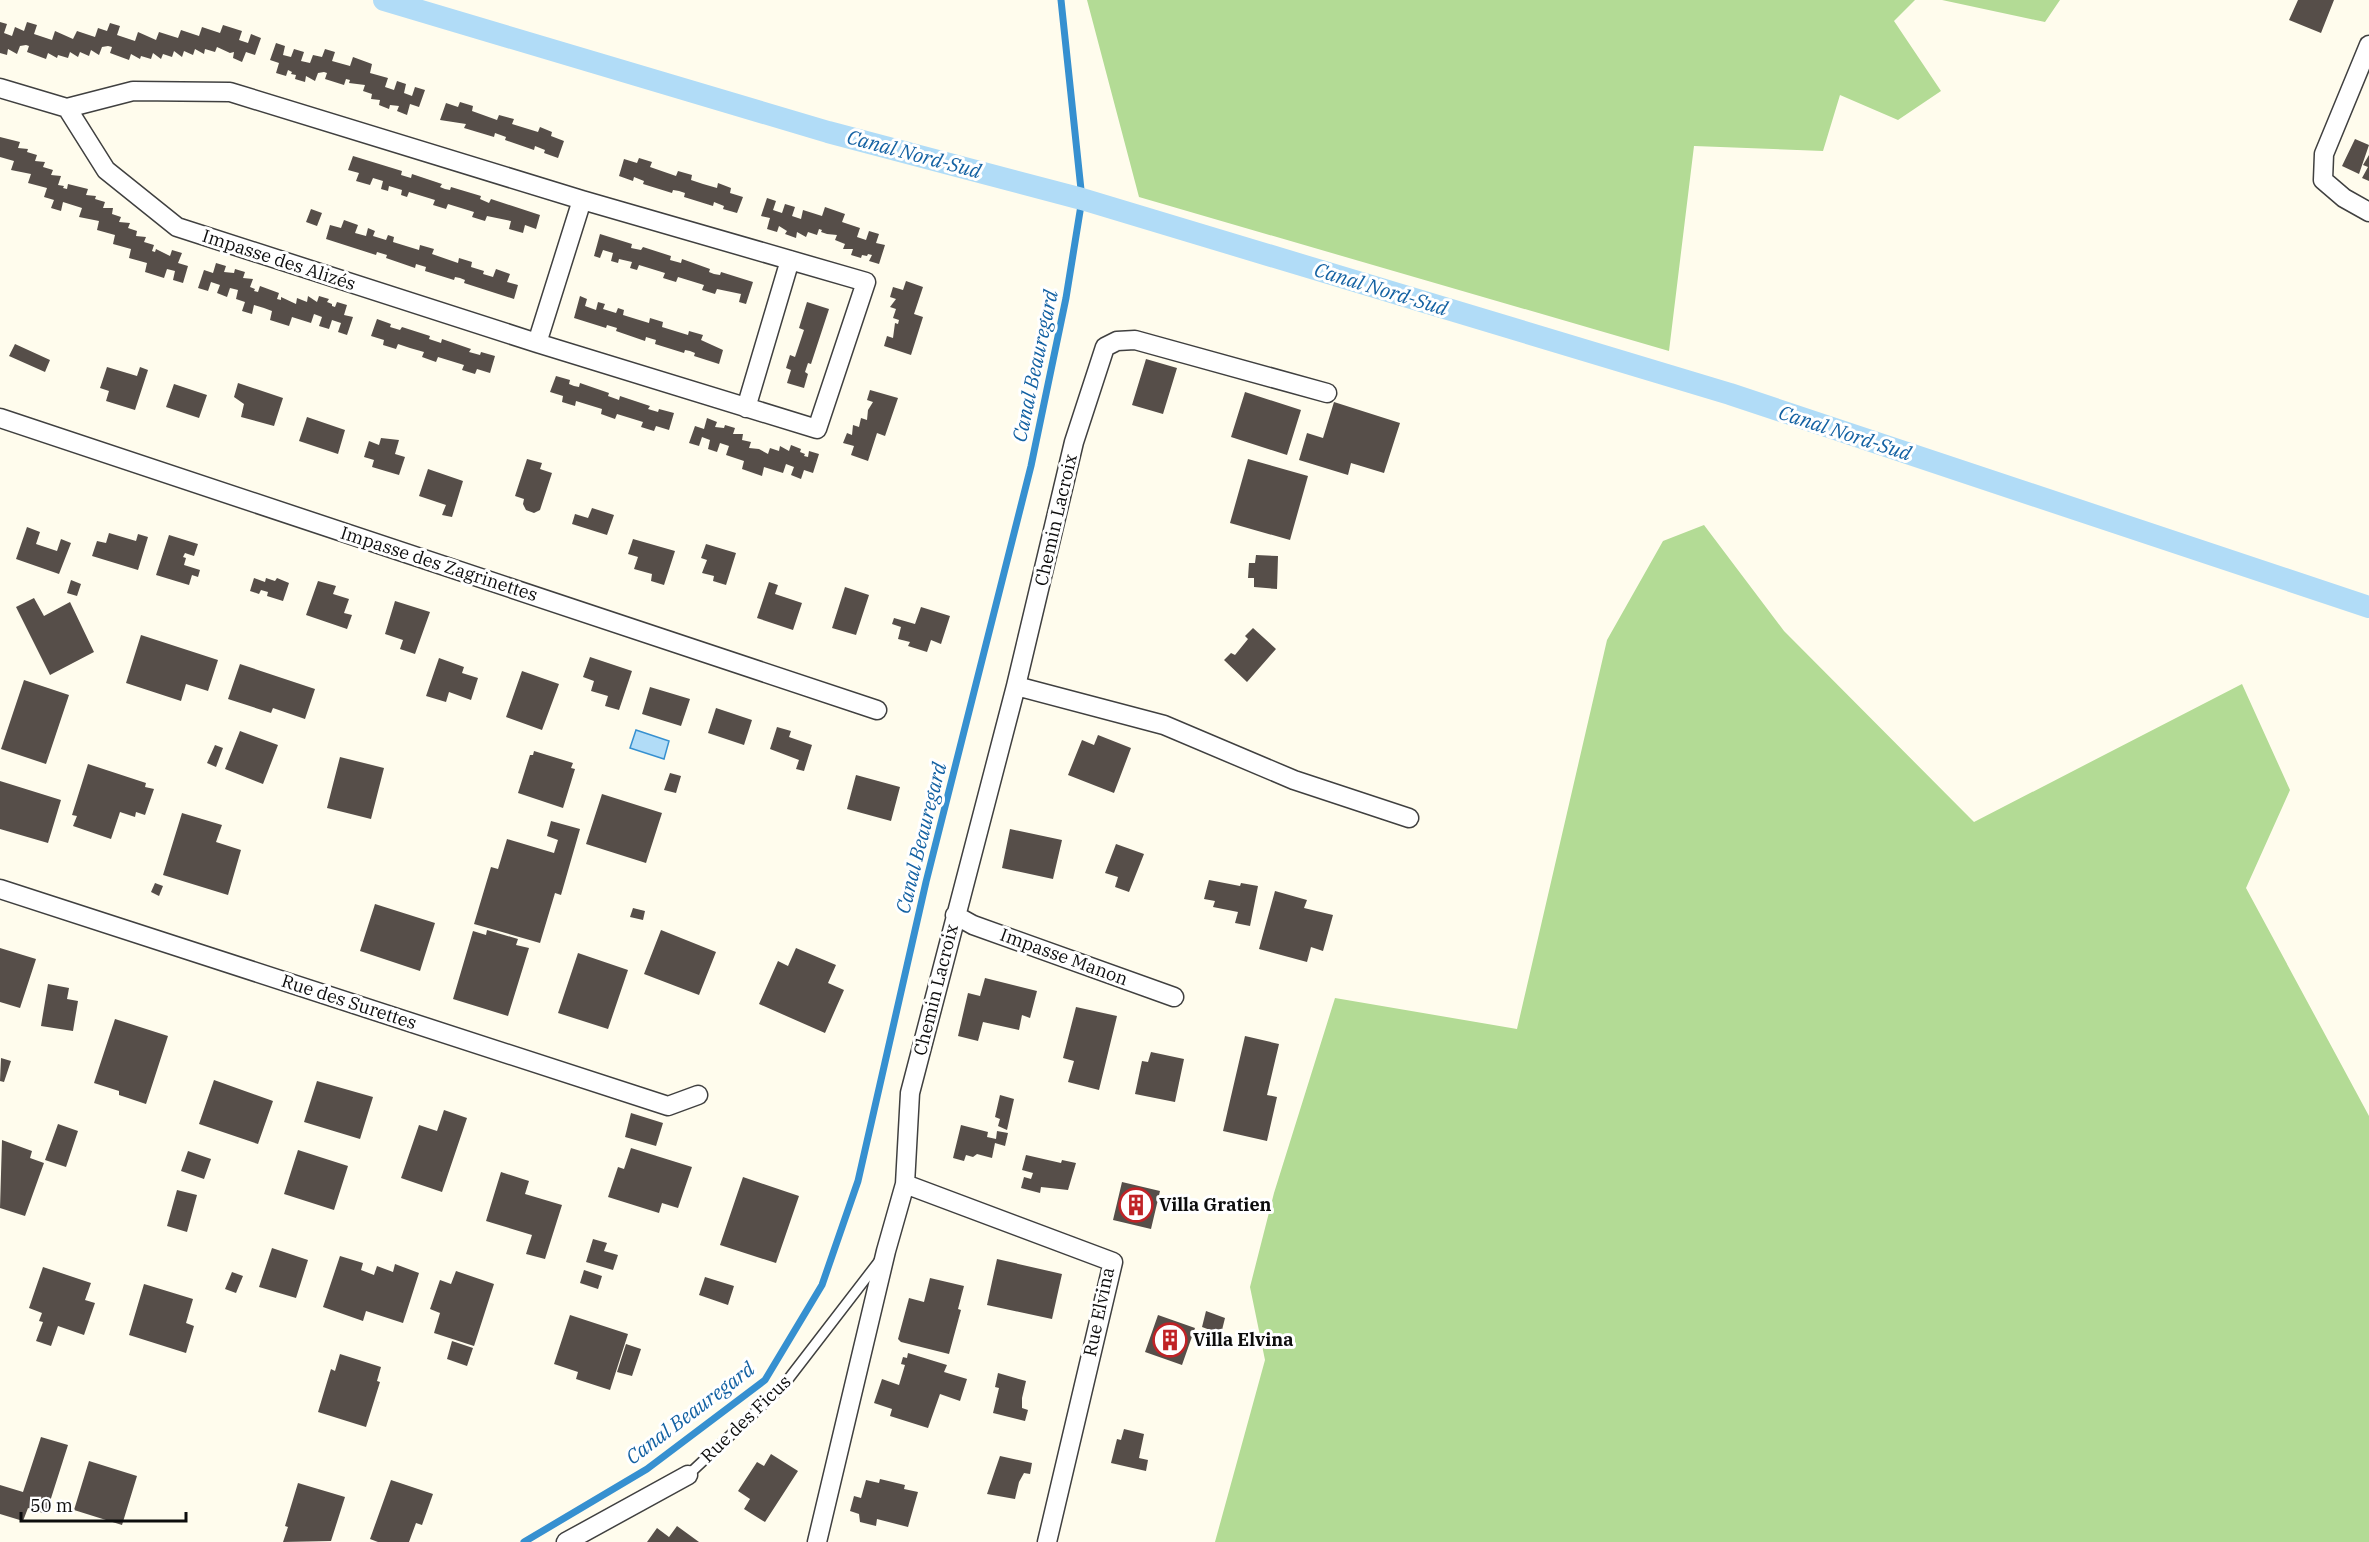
<svg xmlns="http://www.w3.org/2000/svg" width="2369" height="1542" viewBox="0 0 2369 1542" font-family="'IBM Plex Serif',serif">
<style>
.forest{fill:#b3db95}
.water{fill:#b1dcf7;stroke:#3690d0;stroke-width:1.5}
.lines{fill:none;stroke-linecap:round;stroke-linejoin:round}
.stream{stroke:#3690d0;stroke-width:7}
.canal{stroke:#b1dcf7;stroke-width:22}
.building{fill:#564e49}
.service-casing{stroke:#404040;stroke-width:12}
.minor-casing{stroke:#404040;stroke-width:21}
.service{stroke:#fff;stroke-width:9}
.minor{stroke:#fff;stroke-width:18}
.labels{text-anchor:middle;stroke-width:6;stroke-linejoin:round;paint-order:stroke}
.street-label{font-size:18px;fill:#0d0d0d;stroke:#fff}
.poi-label{font-size:18px;font-weight:bold;fill:#0d0d0d;stroke:#fff;text-anchor:start}
.water-label{font-size:20px;font-style:italic;fill:#1361a2;stroke:#fff}
</style>
<rect width="100%" height="100%" fill="#fffced"/>
<path class="forest" d="M1087 0H1915L1894 21 1941 91 1898 120 1840 95 1823 151 1694 146 1669 351 1139 197Z
M1942 0H2060L2045 22Z
M1704 525 1784 631 1974 822 2242 684 2290 790 2246 888 2369 1116V1542H1215L1265 1360 1250 1287 1274 1193 1335 998 1517 1029 1607 640 1663 541Z"/>
<path class="water" d="M636 730 669 741 664 759 630 748Z"/>
<g class="lines">
<path class="stream" d="M524 1542 647 1469 765 1380 822 1285 858 1181 926 882 1031 466 1066 298 1082 199 1061 0"/>
<path class="canal" d="M384 0 828 132 1082 199 1730 394 2369 607"/>
</g>
<path class="building" d="M2298 0H2334L2321 33 2289 20Z
M0 22 7 24 4 33 12 36 15 27 24 31 27 22 37 25 34 34 52 40 55 31 73 39 77 31 95 37 98 28 107 31 110 23 120 26 117 35 135 41 138 32 156 40 159 32 178 38 181 30 199 36 202 27 220 33 223 25 242 31 239 40 248 43 251 34 261 38 255 55 246 52 242 62 233 58 234 52 230 53 217 47 215 52 205 49 204 54 195 49 193 55 184 51 182 57 174 51 172 57 163 54 161 59 153 53 151 59 141 56 140 59 131 54 129 60 110 53 112 47 108 46 102 47 99 55 91 50 89 56 80 52 78 57 70 52 68 58 58 55 57 58 48 53 46 59 27 52 29 46 26 45 20 46 17 54 8 49 7 55 0 53Z
M276 43 285 46 283 55 291 57 294 49 304 52 301 61 310 63 313 55 322 57 325 49 335 52 332 61 350 66 353 57 372 64 370 73 388 78 385 87 394 90 397 81 406 84 404 93 412 96 415 87 425 90 419 107 410 104 407 115 397 111 399 106 390 105 389 109 379 105 380 100 371 99 372 94 363 91 365 85 349 83 350 80 346 79 344 85 325 79 327 73 324 72 318 73 315 81 306 76 305 82 295 79 296 75 291 74 292 72 288 70 286 76 276 73 279 63 270 60Z
M460 102 473 106 472 111 497 120 499 115 514 119 512 124 538 132 540 127 552 132 551 136 564 141 558 158 544 153 545 150 535 146 534 150 505 140 506 137 495 133 494 137 464 128 466 124 440 120 446 103 458 107Z
M0 137 20 142 18 148 28 149 27 152 37 155 35 161 45 162 43 167 53 170 51 175 61 176 58 185 64 186 63 188 67 189 68 184 88 189 86 195 96 196 95 199 105 202 103 208H113L112 214 121 217 119 222 130 223 128 228 137 231 136 236 146 237 144 242 154 245 152 251 155 252 156 249 170 256 172 250 182 253 178 263 188 266 183 283 173 280 175 271 167 269 164 278 145 272 147 263 129 258 131 249 113 244 115 235 97 230 99 221 79 217 82 208 63 202 61 211 51 208 54 200 44 197 47 188 28 183 31 174 11 170 14 161 0 157Z
M2355 139 2369 145 2359 174 2342 166Z
M2369 155V181L2362 178 2368 167 2363 165Z
M353 156 402 171 401 175 411 178 412 174 442 184 440 187 445 189 450 190 451 187 481 196 480 199 489 203 491 199 540 215 536 229 525 225 523 233 509 229 511 221 487 216 485 221 472 217 474 212 448 204 446 209 433 205 435 200 409 192 407 197 401 195 402 190 389 186 388 191 381 189 383 181 373 178 370 185 356 181 359 173 348 170Z
M639 158 652 162 650 167 676 176 678 171 692 175 691 180 703 184 717 188 718 183 731 188 730 193 743 197 737 213 723 209 724 206 714 202 713 206 684 197 685 193 679 191 673 190 672 193 643 184 644 181 634 177 633 181 619 176 624 159 637 163Z
M767 198 776 201 773 210 782 213 785 204 795 207 792 216 801 219 803 210 822 216 825 207 845 214 842 222 860 228 857 237 866 240 869 231 879 234 876 243 885 245 879 264 869 261 872 255 868 254 867 256 862 255 861 258 851 255 853 249H843L845 244 835 240 837 235 827 234 821 232 822 230 819 229 817 235 808 232 806 237 797 232 796 238 785 234 787 231 779 226 777 232 767 229 770 218 761 216Z
M311 209 322 213 317 226 306 222Z
M344 220 358 225 355 233 366 236 368 228 375 231 373 236 386 240 388 235 394 237 393 242 419 250 420 245 434 249 432 254 458 263 459 258 472 262 471 267 484 271 483 274 493 277 496 269 510 274 507 282 518 285 514 299 464 283 465 280 460 278 455 277 454 280 425 271 426 267 416 264 415 268 386 258 387 255 377 252 376 255 326 239 330 225 341 228Z
M600 234 632 244 631 248 641 250 643 247 671 256 670 260 681 263 682 259 710 269 709 272 714 274 720 275 721 272 753 282 746 304 739 302 741 294 717 289 715 294 702 290 704 285 678 277 676 282 663 278 665 273 639 265 637 270 630 268 632 262 619 259 618 263 611 261 613 253 603 250 600 258 594 256Z
M216 263 226 266 224 272 234 273 235 269 245 272 243 278 253 279 250 287 255 289 254 291 258 292 260 286 279 293 277 299 281 300V297L296 304 297 298 307 302 308 296 317 302 319 296 329 299 327 302 332 304V306L335 307 337 302 347 305 344 315 353 317 347 335 338 332 341 323 332 320 329 329 319 326 322 317 314 314 311 323 292 317 289 326 270 320 272 311 264 308 254 305 252 314 242 311 245 302 236 299 238 290 230 288 227 297 217 293 220 285 211 282 208 291 198 288 204 270 213 273Z
M906 281 923 287 914 314 923 317 911 355 884 346 887 336 893 338 895 323 898 324 899 320 893 318 896 309 890 307 896 299 890 297 893 287 903 290Z
M580 296 587 299 585 306 596 310 598 302 605 304 603 309 616 313 618 308 624 310 623 315 649 323 650 318 663 322 662 327 688 335 689 331 703 335 701 340 723 350 719 364 694 356 695 353 690 351 685 350 684 353 655 344 656 340 646 337 645 341 616 331 617 328 607 325 606 328 574 318Z
M807 302 829 309 811 364 808 363 805 372 808 374 804 388 787 383 791 370 786 368 790 355 795 357 804 330 799 328Z
M377 319 391 324 390 327 400 330 402 327 430 336 429 339 441 343 442 339 471 349 469 352 480 355 481 352 495 356 490 373 477 369 475 374 462 370 464 365 438 357 436 362 422 357 424 352 410 348 398 344 396 349 383 345 384 340 371 336Z
M15 344 50 360 45 372 9 356Z
M1146 359 1177 368 1163 414 1132 405Z
M107 367 137 376 140 367 148 370 135 410 106 401 109 391 100 388Z
M556 376 570 380 569 384 574 386 579 387 580 383 609 393 608 396 619 400 620 396 650 406 648 409 658 412 659 409 674 413 669 430 656 426 654 431 641 427 643 422 617 414 615 419 601 414 602 409 576 401 575 406 562 402 563 396 550 392Z
M238 383 283 398 274 426 241 417 244 404 234 397Z
M174 384 207 395 199 418 166 407Z
M870 390 898 398 885 436 877 433 868 461 851 455 854 446 843 443 847 433 852 435 853 425 859 427 861 418 867 420 868 410 873 402 867 400Z
M1245 392 1301 410 1287 455 1231 437Z
M1334 402 1400 423 1384 473 1351 463 1348 475 1299 460 1307 433 1323 438Z
M307 417 345 430 338 454 299 441Z
M707 418 717 422 715 427 724 428 725 425 735 428 733 434H743L742 440 751 442 749 448 759 449 768 454 770 448 779 451 780 446 789 451 791 445 801 449 800 452 805 454 804 456 808 457 809 451 819 454 813 473 804 470 801 479 791 475 794 467 786 464 783 473 764 467 762 476 742 469 744 461 726 455 729 446 720 443 717 452 708 449 710 440 702 437 699 446 689 443 695 426 704 429Z
M381 438 399 440 395 454 405 457 399 475 372 467 374 460 364 457 369 441 379 445Z
M527 459 542 463 540 469 552 473 540 510 534 513 526 510 523 504 524 499 515 496Z
M1248 459 1308 476 1290 540 1230 523Z
M428 469 463 481 452 517 442 515 446 505 419 496Z
M592 508 614 515 607 535 572 524 575 514 588 518Z
M27 527 40 532 36 544 57 551 61 539 71 543 59 574 16 559Z
M109 533 136 541 138 534 148 537 138 570 92 556 97 541 106 543Z
M169 535 198 544 194 556 185 553 183 557 186 558 184 565 200 570 198 577 192 575 189 585 156 575Z
M633 539 675 551 664 585 651 581 652 574 634 569 638 557 628 554Z
M706 544 736 553 726 585 713 581 714 576 702 573 707 560 701 558Z
M1256 555 1278 556 1277 589 1254 587V578H1248L1249 563H1255Z
M254 578 265 582 266 578 275 581 277 578 289 583 283 601 267 596 268 592 261 590 259 594 250 591Z
M71 580 81 584 77 596 67 593Z
M318 581 336 586 333 594 349 599 344 613 352 615 347 629 306 615Z
M769 582 778 585 775 594 802 603 793 630 757 618Z
M845 587 869 595 856 635 832 628Z
M34 598 44 616 70 602 94 652 50 675 16 607Z
M395 601 430 612 415 654 400 649 403 640 385 634Z
M921 607 950 616 941 644 931 640 927 652 908 646 910 642 898 639 901 627 892 624 894 618 915 624Z
M1253 628 1276 649 1247 682 1224 660 1231 653 1235 655 1248 639 1245 636Z
M141 635 218 660 208 691 186 684 181 701 126 683Z
M590 657 632 671 619 710 605 706 608 696 591 691 594 681 583 677Z
M439 658 464 667 462 673 478 678 471 700 449 692 446 702 426 696Z
M240 664 315 689 305 719 273 708 271 713 228 699Z
M522 671 559 684 542 730 506 717Z
M24 680 69 695 46 764 1 749Z
M650 687 690 699 681 726 642 714Z
M716 708 752 720 744 745 708 733Z
M777 727 791 731 789 737 812 745 804 771 796 769 799 760 770 749Z
M240 731 278 745 263 784 225 769Z
M1098 735 1131 748 1114 793 1068 775 1082 740 1094 745Z
M215 745 223 748 216 767 207 763Z
M534 751 573 763 571 768 575 769 563 808 518 793 530 755H533Z
M340 757 384 768 371 819 327 808Z
M88 764 146 783 145 787 154 789 145 815 136 812 135 817 120 812 111 839 73 826 77 816 72 815Z
M670 773 681 776 676 793 664 790Z
M856 775 900 787 891 821 847 809Z
M0 781 61 800 48 843 0 829Z
M602 794 662 813 646 863 586 844Z
M182 813 222 825 216 842 241 850 228 895 163 875Z
M551 821 580 829 561 895 555 893 540 943 474 924 491 867 498 869 507 839 554 853 558 840 547 836Z
M1010 829 1062 840 1053 879 1002 868Z
M1116 844 1144 854 1129 892 1115 887 1118 877 1105 873Z
M1209 880 1240 886 1241 883 1258 886 1250 926 1235 923 1238 912 1213 907 1215 901 1204 899Z
M155 883 163 886 159 896 151 892Z
M1275 891 1307 900 1304 908 1333 915 1323 951 1311 947 1307 962 1259 949Z
M375 904 435 923 420 971 360 951Z
M633 908 645 911 643 920 630 917Z
M487 930 518 939 516 945 529 948 508 1016 453 999 473 931 486 935Z
M661 930 716 952 699 995 644 974Z
M0 948 36 959 20 1008 0 1002Z
M796 948 836 965 828 983 844 990 825 1033 759 1004 778 961 788 966Z
M578 953 628 970 608 1029 558 1013Z
M985 978 1037 991 1030 1018 1022 1015 1019 1030 983 1022 978 1041 958 1036 968 993 980 996Z
M48 984 69 988 67 999 78 1001 73 1031 41 1026Z
M1076 1007 1117 1016 1099 1090 1068 1082 1074 1061 1063 1058Z
M115 1019 168 1036 146 1104 119 1095V1091L94 1083Z
M1245 1036 1279 1044 1267 1095 1277 1097 1267 1141 1223 1131Z
M1151 1052 1184 1059 1175 1102 1135 1094 1142 1061 1148 1062Z
M1 1058 11 1061 4 1082 0 1081Z
M214 1080 273 1101 258 1144 199 1124Z
M317 1081 373 1097 360 1139 304 1122Z
M1000 1095 1014 1099 1007 1130 998 1126 1000 1119 995 1117Z
M444 1110 467 1118 442 1192 401 1178 419 1125 437 1131Z
M631 1113 663 1123 656 1146 625 1137Z
M58 1124 78 1131 66 1167 45 1160Z
M961 1125 988 1132 987 1137 996 1139 997 1131 1008 1133 1005 1146 995 1143 992 1158 977 1154 973 1157 966 1155 964 1161 953 1158Z
M2 1140 32 1151 30 1158 44 1163 25 1216 0 1208Z
M631 1148 692 1167 678 1208 662 1203 659 1213 608 1197 618 1167 624 1169Z
M298 1150 348 1166 334 1210 284 1194Z
M188 1151 211 1159 204 1179 181 1171Z
M1026 1155 1061 1163 1062 1160 1076 1163 1068 1190 1041 1187 1040 1193 1021 1188 1024 1177 1031 1179 1033 1173 1022 1170Z
M501 1172 529 1181 525 1194 562 1205 545 1259 526 1254 532 1235 486 1221Z
M743 1177 799 1196 776 1263 720 1245Z
M1122 1182 1160 1191 1151 1229 1113 1220Z
M177 1190 197 1195 187 1232 167 1226Z
M593 1239 607 1243 604 1251 618 1255 613 1270 586 1262Z
M272 1248 308 1260 296 1298 259 1287Z
M340 1256 363 1263 361 1270 374 1275 377 1266 393 1272 395 1264 419 1273 403 1323 366 1311 363 1321 323 1307Z
M997 1259 1062 1274 1052 1319 987 1305Z
M43 1267 91 1283 85 1300 95 1303 84 1335 58 1326 51 1346 36 1341 43 1322 39 1321 42 1313 29 1308Z
M584 1270 602 1276 598 1289 580 1283Z
M456 1271 494 1284 474 1346 434 1333 440 1313 430 1309 440 1280 451 1284Z
M232 1272 243 1276 236 1293 225 1289Z
M705 1277 734 1286 728 1305 699 1295Z
M930 1278 964 1286 958 1309 961 1310 949 1354 901 1342 898 1339 909 1298 924 1302Z
M144 1284 193 1299 186 1323 194 1326 186 1353 129 1335Z
M1206 1311 1225 1318 1221 1334 1202 1327Z
M570 1315 628 1334 610 1390 576 1379 578 1372 554 1364Z
M1158 1315 1195 1328 1182 1365 1145 1352Z
M452 1341 473 1348 467 1366 447 1359Z
M626 1344 641 1349 632 1376 617 1372Z
M908 1353 947 1365 944 1372 967 1379 960 1401 940 1394 928 1428 890 1416 892 1409 874 1403 882 1379 899 1385 905 1365 901 1364 903 1357 907 1358Z
M340 1354 381 1367 377 1381 380 1382 366 1427 318 1412 331 1369 335 1371Z
M998 1373 1026 1381 1022 1398V1408L1028 1410 1025 1421 993 1413 999 1388 995 1387Z
M1124 1429 1144 1434 1139 1458 1148 1460 1146 1471 1111 1463 1117 1439 1121 1440Z
M41 1437 68 1445 46 1514 28 1508 23 1521 0 1514V1485L23 1492Z
M771 1454 798 1471 765 1522 744 1509 750 1499 738 1491 757 1462 764 1466Z
M1000 1456 1032 1463 1030 1474 1024 1473 1019 1482 1015 1499 987 1494Z
M89 1461 137 1476 122 1525 74 1510Z
M880 1479 905 1485 904 1489 918 1492 908 1527 877 1519 876 1526 860 1522 859 1514 850 1511 854 1496 861 1498 866 1480 879 1483Z
M391 1480 433 1494 422 1525 416 1523 409 1542H378L370 1539Z
M298 1483 345 1497 331 1541 283 1542 288 1527 285 1526Z
M677 1526 699 1542H647L657 1528 669 1537Z"/>
<g class="lines">
<defs>
<path id="service" d="M688 1475 783 1386 880 1260"/>
<path id="minor" d="M2369 45 2324 154 2323 180 2344 198 2369 212
M0 88 67 108 133 91 230 92 582 200 866 282 817 429 537 343 177 227 106 170 67 108
M537 343 582 200
M746 408 790 260
M0 418 877 710
M1016 686 1164 725 1294 780 1409 818
M0 889 668 1106 698 1095
M955 915 973 925 1174 997
M905 1184 1113 1262 1047 1542
M566 1542 688 1475
M817 1542 886 1251 905 1184 910 1093 1016 686 1074 442 1105 347 1117 341 1135 340 1327 393"/>
</defs>
<use href="#service" class="service-casing"/>
<use href="#minor" class="minor-casing"/>
<use href="#service" class="service"/>
<use href="#minor" class="minor"/>
</g>
<defs>
<symbol id="building-ring" viewBox="-11 -11 22 22"><circle r="9.5" fill="#fff" stroke="#c02226" stroke-width="1.5"/><path d="M-4-6H4V6H1V3H-1V6H-4ZM-2.5-4.3h1.7v1.8h-1.7ZM.8-4.3h1.7v1.8H.8ZM-2.5-1h1.7V.8h-1.7ZM.8-1h1.7V.8H.8Z" fill="#c02226"/></symbol>
</defs>
<g fill-rule="evenodd">
<use href="#building-ring" x="1117" y="1186" width="38" height="38"/>
<use href="#building-ring" x="1151" y="1321" width="38" height="38"/>
</g>
<g class="labels">
<g class="street-label">
<text transform="translate(279 260) rotate(18)" y="6">Impasse des Alizés</text>
<text transform="translate(1056 520) rotate(-77)" y="6">Chemin Lacroix</text>
<text transform="translate(439 564) rotate(18)" y="6">Impasse des Zagrinettes</text>
<text transform="translate(1064 957) rotate(20)" y="6">Impasse Manon</text>
<text transform="translate(936 990) rotate(-76)" y="6">Chemin Lacroix</text>
<text transform="translate(349 1002) rotate(18)" y="6">Rue des Surettes</text>
<text transform="translate(1099 1312) rotate(-78)" y="6">Rue Elvina</text>
<text transform="translate(746 1419) rotate(-44)" y="6">Rue des Ficus</text>
</g>
<g class="poi-label">
<text x="1159" y="1211">Villa Gratien</text>
<text x="1193" y="1346">Villa Elvina</text>
</g>
<g class="water-label">
<text transform="translate(914 154) rotate(15)" y="7">Canal Nord-Sud</text>
<text transform="translate(1381 289) rotate(17)" y="7">Canal Nord-Sud</text>
<text transform="translate(1035 366) rotate(-78)" y="7">Canal Beauregard</text>
<text transform="translate(1845 433) rotate(18)" y="7">Canal Nord-Sud</text>
<text transform="translate(921 838) rotate(-76)" y="7">Canal Beauregard</text>
<text transform="translate(690 1413) rotate(-37)" y="7">Canal Beauregard</text>
</g>
</g>
<path d="M21 1512v9h165v-9" fill="none" stroke="#0d0d0d" stroke-width="3"/>
<text x="30" y="1512" font-size="18" fill="#0d0d0d" stroke="#ffffff" stroke-width="4.5" paint-order="stroke">50 m</text>
</svg>
